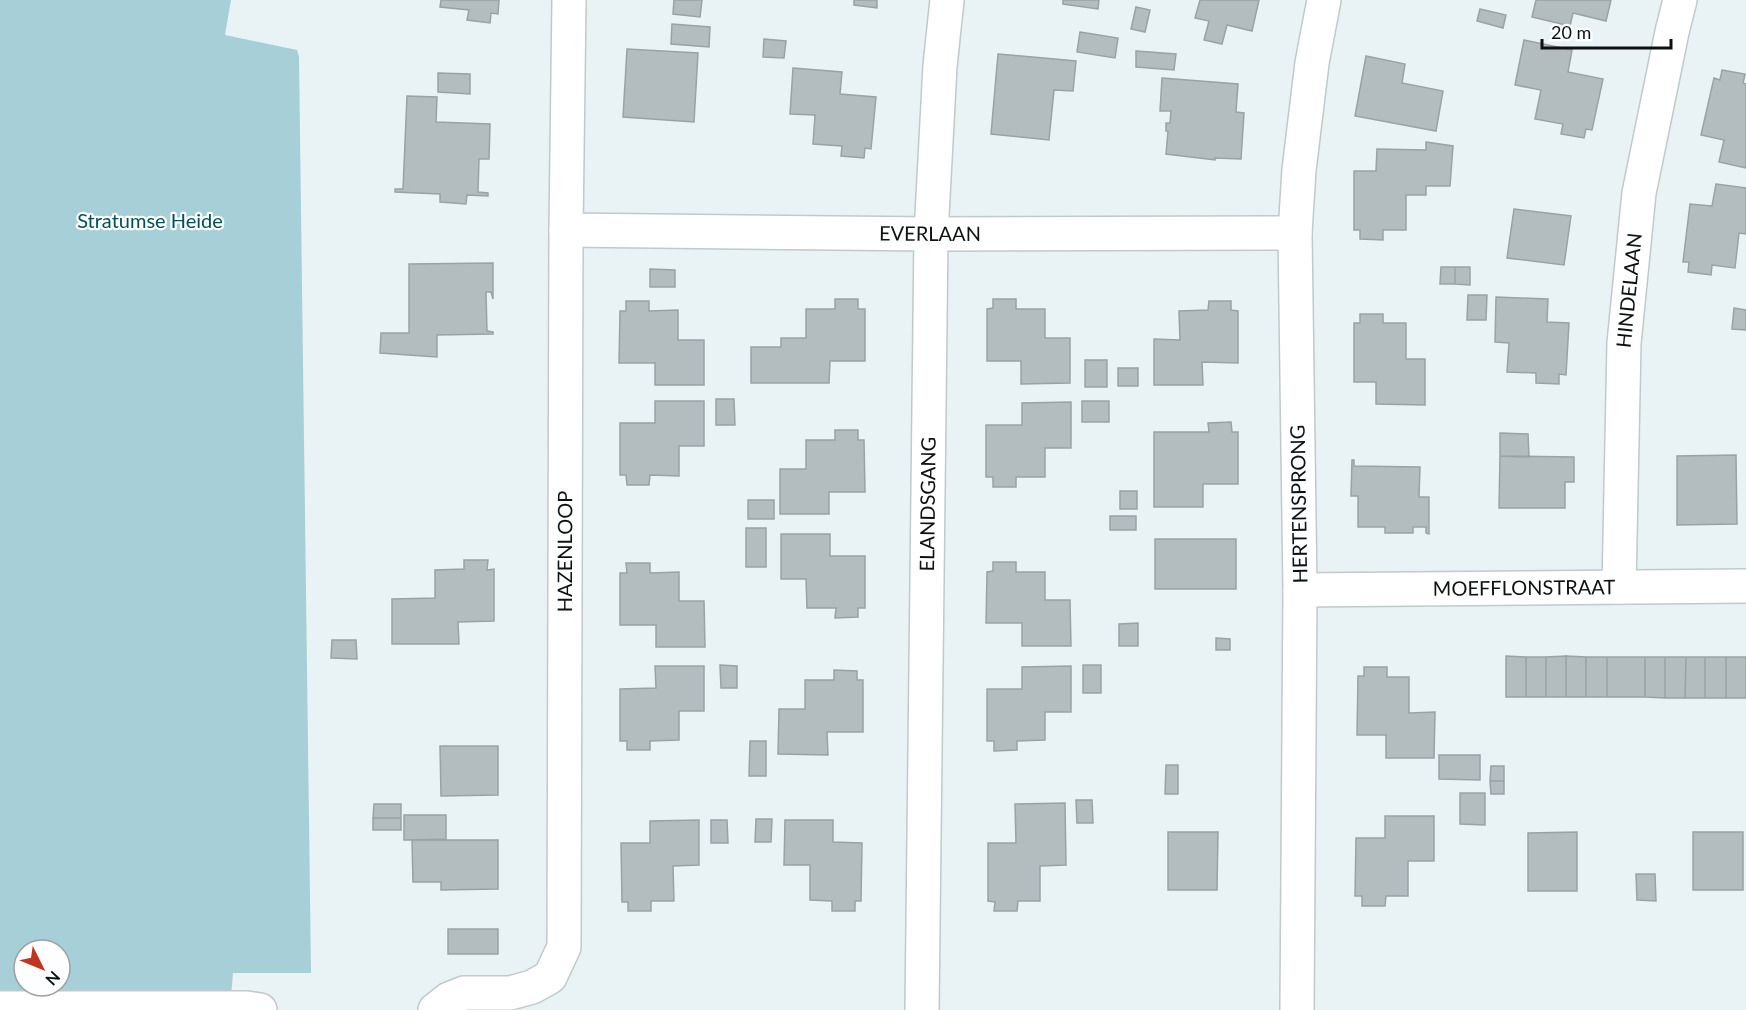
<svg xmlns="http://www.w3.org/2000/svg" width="1746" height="1010" viewBox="0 0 1746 1010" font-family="Lato,sans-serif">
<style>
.green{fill:#a6cfd7;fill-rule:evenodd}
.building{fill:#b3bcbe;stroke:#99a2a4;stroke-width:1.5}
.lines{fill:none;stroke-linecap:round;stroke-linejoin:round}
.minor-casing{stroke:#c0c9cb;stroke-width:36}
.minor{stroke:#fff;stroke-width:33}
.labels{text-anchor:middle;stroke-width:4.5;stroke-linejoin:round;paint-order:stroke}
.park-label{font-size:20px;fill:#034e5a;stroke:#fcfeff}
.street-label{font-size:20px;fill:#0e1112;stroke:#fcfeff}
</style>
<rect width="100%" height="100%" fill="#e9f3f5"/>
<path class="green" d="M0 0H231L225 35 297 50 299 57 311 973H233L231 996 0 997ZM24 950H60V986H24Z"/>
<path class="building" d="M441 0H499L498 14 491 13 490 23 467 20 469 10 440 7Z
M674 0H702L700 17 673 14Z
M854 0H877V8L854 5Z
M1063 0H1099L1098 9 1063 4Z
M1200 0H1259L1252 31 1227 25 1222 44 1204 40 1209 21 1195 18Z
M1536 0H1611L1606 21 1573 13 1570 26 1532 17Z
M1136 7 1150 10 1145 32 1131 29Z
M1480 9 1506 15 1503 28 1477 21Z
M672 24 710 27 709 47 671 44Z
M1080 32 1118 38 1115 58 1077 52Z
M764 39 786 41 784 58 763 57Z
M1524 40 1572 50 1568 72 1603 79 1592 130 1586 129 1584 138 1561 134 1563 124 1535 119 1541 90 1515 85Z
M627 49 698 53 694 122 623 117Z
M1136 51 1176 54 1174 70 1136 67Z
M998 54 1076 61 1073 91 1054 90 1049 140 991 134Z
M1366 56 1405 64 1402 83 1443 91 1436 131 1355 116Z
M793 68 842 72 840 94 876 97 871 149 865 148 864 158 841 156 842 146 813 144 815 115 790 114Z
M1722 70 1745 74 1743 83 1746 84V168L1719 162 1724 140 1701 135 1714 78 1720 80Z
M438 73 470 74V94L438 92Z
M1162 78 1238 84 1236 112 1244 113 1241 159 1215 158V160L1166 154 1168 131H1166V123H1170L1171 111H1160Z
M407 96 437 97 436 122 490 124 489 159H479L478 192 488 193V196L467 195 466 204 440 202V194L395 192V189H403Z
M1426 142 1453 146 1450 186H1426V195H1406V230H1383V240L1360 239V230H1354V171H1376L1377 149 1426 150Z
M1716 184 1746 188V234L1739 233 1735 268 1712 265 1711 275 1688 272 1689 262H1683L1690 204 1712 206Z
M1514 209 1571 216 1564 265 1507 258Z
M493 263V299L491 292H486L487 331 493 332V334L437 335V357L380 353 381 333H409V264Z
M1441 267H1455V284H1440Z
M1455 267H1470V285L1455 284Z
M650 269 675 270V287H650Z
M1468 295H1487L1486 320H1467Z
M1496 297 1548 299 1547 322 1569 323 1566 375 1559 374V384L1536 383V373L1507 372 1509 343 1495 342Z
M835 299H858V309H865V361H830L829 383H751V347H781V338H806V309H835Z
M993 299H1016V309H1045V338H1070V383L1021 384V361H987V309L993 308Z
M626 301H649V311L678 310V340H704V385H655V363H619L620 311H626Z
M1209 301H1231V310L1238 311V363L1202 362 1203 385H1154V339L1180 340 1179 311 1208 310Z
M1734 308 1746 310V330L1732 329Z
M1360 314H1383V323H1406V359H1425V405L1376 404V382H1354V323H1360Z
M1085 360H1107V387H1085Z
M1118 368H1138V386H1118Z
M716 399H734L735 425H716Z
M655 401H704V446H679V476L650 475 649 485H627L626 475H620V423H655Z
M1082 401H1109V422H1082Z
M1071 402V448H1045V477H1016V487H993V477H986V425H1022V403Z
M1231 422 1232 432H1238V484H1203V507H1154V432H1209L1208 423Z
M835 430H858V440H864L865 492H829V514H780V469H806V440H835Z
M1500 433 1528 434 1529 457 1500 456Z
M1736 455 1737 524 1677 525V456Z
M1500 456 1574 457V482H1565V508H1499Z
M1352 460H1354V466L1420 467 1419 497H1429V534L1426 533V527H1413V533H1385V527H1358V496H1351Z
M1120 491H1137V509H1120Z
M748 500H774V519H748Z
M1110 516H1136V530H1110Z
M746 528H766V567H746Z
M781 534H830V556H865V608H858V617L835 618 836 608H807L806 579H781Z
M1155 539H1236V589H1155Z
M464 560H488L487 570 494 569V621L458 622 459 644H392V599L435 598V570L464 569Z
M993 562H1016V572H1045V600H1070L1071 646H1022V623H986L987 572 993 571Z
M626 563H650V573L679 572V601H704L705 647H656V625H620V573H627Z
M1138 623V646H1119V624Z
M1216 638 1230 639V650H1216Z
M332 640H356L357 659 331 658Z
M1506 656 1526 657V697H1506Z
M1566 656V697H1546V657Z
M1566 656 1586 657V697H1566Z
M1526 657H1546V697H1526Z
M1586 657H1607V697H1586Z
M1607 657H1645V697H1607Z
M1645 657H1665V698L1645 697Z
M1665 657H1686L1685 698H1665Z
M1686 657H1705V698H1685Z
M1705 657H1726V698H1705Z
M1726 657H1746V698H1726Z
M720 665 737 666V688H721Z
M1083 665H1101V693H1083Z
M655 666H704V711H679V740L650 741V750H627V741H620V689L656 688Z
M1071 666V712H1045V740L1017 741V750L994 751V741H987V689H1022V667Z
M1364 667H1387V677H1409V713L1435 712 1434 758H1386V735H1357L1358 676H1364Z
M834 670 857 671V680H863V732H827L828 755 778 754 779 709H805V680H834Z
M750 741H766V776H749Z
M440 746H498V795L441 796Z
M1439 755H1480V780L1439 779Z
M1166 765H1178V794H1165Z
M1491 766H1504V781H1490Z
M1490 781H1504V794H1491Z
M1460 793H1485V825L1460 824Z
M1076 800H1092L1093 823H1077Z
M1065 803 1066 865 1040 866V901H1018L1017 911H994L995 902 988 901V843H1016L1015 804Z
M374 804H401V818H373Z
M404 815H446V839L404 840Z
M1385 816H1434V861H1408V896H1386L1385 906H1362V896H1355L1356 838H1385Z
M373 818H401V830H373Z
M756 819H772L771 842H755Z
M699 820V865L673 866 674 901H651V911H628V902H622L621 843H650V821Z
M711 820H727L728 843H711Z
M785 820H833V842L862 843 861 901H855V911H832V901L810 900V865H784Z
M1168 832H1218L1217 890H1168Z
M1577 832V891H1528V833Z
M1693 832H1743V890H1693Z
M412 840H498V889L441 890V882H413Z
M1636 874H1655L1656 901 1637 900Z
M448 929H498V954H448Z"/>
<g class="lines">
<defs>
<g id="minor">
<path id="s1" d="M566 230 931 234 1295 233"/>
<path id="s2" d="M1619 587 1624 343 1639 193 1672 32 1680 0"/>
<path id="s3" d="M1300 590 1746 586"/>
<path d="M0 1008H247L260 1010"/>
<path id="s4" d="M435 1010 449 999 464 993H510L532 987 550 977 564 947 566 230 569 0"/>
<path id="s5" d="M922 1010 931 234 940 66 947 0"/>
<path d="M1297 1010 1300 590 1295 233 1299 170 1312 63 1324 0"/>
</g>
</defs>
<use href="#minor" class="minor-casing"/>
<use href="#minor" class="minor"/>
</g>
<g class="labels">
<g class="park-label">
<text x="150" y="228">Stratumse Heide</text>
</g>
<g class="street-label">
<text dy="7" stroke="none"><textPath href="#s1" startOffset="364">EVERLAAN</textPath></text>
<text dy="7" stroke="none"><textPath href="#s2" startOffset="297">HINDELAAN</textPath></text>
<text transform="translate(1299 504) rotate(-91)" y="7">HERTENSPRONG</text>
<text dy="7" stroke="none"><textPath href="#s5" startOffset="506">ELANDSGANG</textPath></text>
<text dy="7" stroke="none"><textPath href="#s4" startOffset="552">HAZENLOOP</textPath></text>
<text dy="7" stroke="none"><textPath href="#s3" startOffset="224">MOEFFLONSTRAAT</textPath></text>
</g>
</g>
<g transform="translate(42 968) rotate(133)"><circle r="28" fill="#fcfeff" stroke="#9d9fa0" stroke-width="1.5"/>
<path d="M0-4.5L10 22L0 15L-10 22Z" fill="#c1351f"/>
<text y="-9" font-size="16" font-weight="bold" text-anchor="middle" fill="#0e1112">N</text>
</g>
<path d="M1542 39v9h129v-9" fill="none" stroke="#0e1112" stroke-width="3"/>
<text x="1551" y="39" font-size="18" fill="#0e1112" stroke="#fcfeff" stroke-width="4.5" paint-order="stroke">20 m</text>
</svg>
